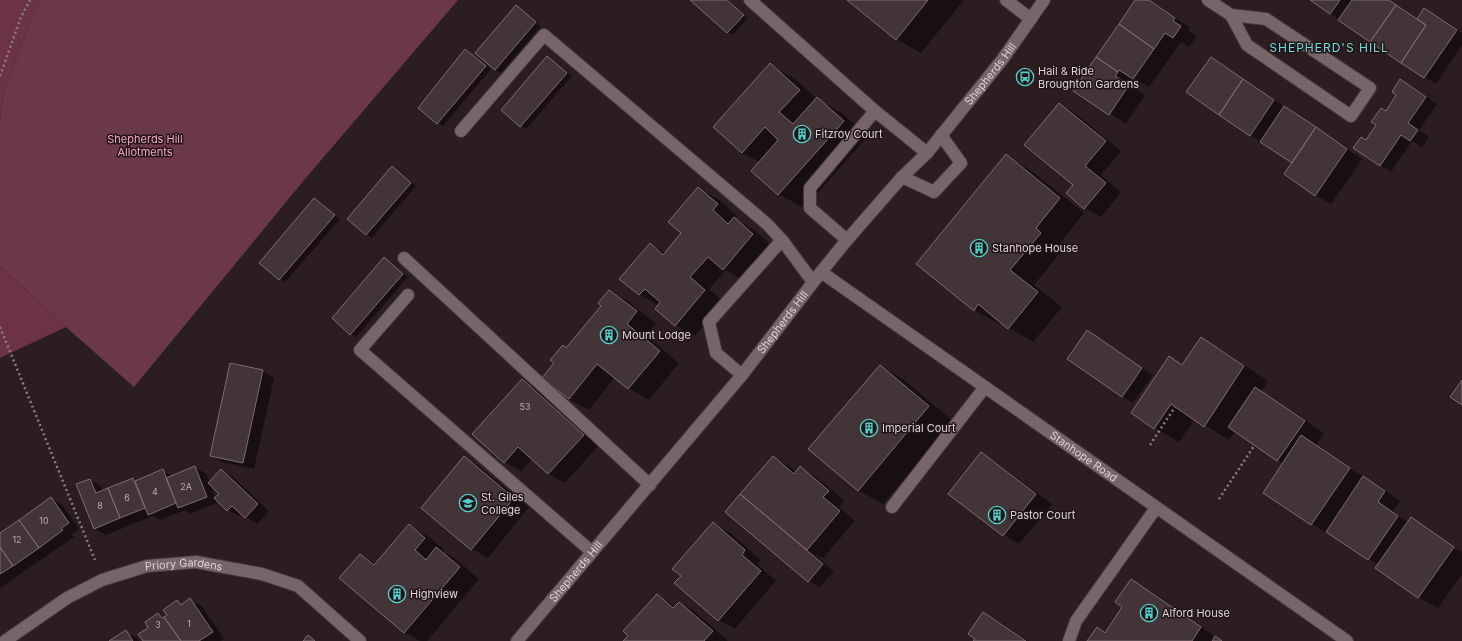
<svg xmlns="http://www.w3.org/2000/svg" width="1462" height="641" viewBox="0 0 1462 641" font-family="Inter,sans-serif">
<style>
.green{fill:#6b3847}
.forest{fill:#6c3345}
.shadow{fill:#0007}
.building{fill:#433437;stroke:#7e6c70}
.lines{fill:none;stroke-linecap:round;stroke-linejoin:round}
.minor-casing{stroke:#45383c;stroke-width:14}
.path{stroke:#8a7e81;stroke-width:2.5;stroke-dasharray:2 3;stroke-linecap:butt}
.minor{stroke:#766569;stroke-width:12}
.labels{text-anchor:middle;stroke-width:3;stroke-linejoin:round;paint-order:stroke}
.number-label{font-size:9px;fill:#b8adb0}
.poi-label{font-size:11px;fill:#dfd5d8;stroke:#221418;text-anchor:start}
.street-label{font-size:11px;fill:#dfd5d8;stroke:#221418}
.park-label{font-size:11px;fill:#f6abbf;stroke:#221418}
.neighbourhood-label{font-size:12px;letter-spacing:1px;fill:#71dcd6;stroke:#221418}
</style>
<rect width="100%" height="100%" fill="#2c1d21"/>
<path class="green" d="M41 0H458L305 179 134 387 66 327 0 266V123L3 96 29 24Z"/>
<path class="forest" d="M0 0H41L29 24 3 96 0 123Z
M0 266 66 327 0 358Z"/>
<path class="shadow" d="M691 0H728L748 18 733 35 728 32Z
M848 0H964L921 53 896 39Z
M1136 0H1149L1156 4 1190 28 1188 30 1197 36 1189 47 1181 42 1149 87 1135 79 1131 86 1145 95 1126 124 1075 90Z
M1311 0H1389L1418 19 1425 9 1462 33V45L1436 84 1401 62Z
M517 6 541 26 501 73 495 70Z
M466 50 491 69 443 126 419 108Z
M547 57 572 76 526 129 502 110Z
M1211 59 1227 68 1362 159 1331 204 1315 195 1293 163 1250 135Z
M770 65 795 79 817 99 842 113 868 136 804 208 779 194 752 170 760 162 742 153 714 127Z
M1412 87 1437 104 1419 130 1429 137 1422 147 1412 141 1391 172 1380 165 1366 141 1397 95Z
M1060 104 1075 113 1121 151 1101 175 1121 192 1101 217 1085 208 1074 185Z
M1006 155 1030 170 1084 213 1060 243 1065 247 1034 285 1062 307 1033 342 1009 328 1001 321 999 324 974 310Z
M392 167 416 186 372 238 348 219Z
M698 188 718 199 737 216 735 219 754 230 772 246 743 280 726 270 709 289 724 302 695 336 675 325 659 306 639 294 650 244 665 253 682 233Z
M314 199 340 219 285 282 261 263Z
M384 259 408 277 356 337 351 334Z
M610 291 629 302 656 324 646 336 679 363 649 400 629 388 615 377 589 410 569 399 544 378 602 306Z
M1087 331 1153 375 1133 403 1122 396Z
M1201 338 1226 353 1268 381 1261 392 1324 433 1316 445 1346 465 1345 466 1379 486 1400 501 1393 512 1409 523 1412 519 1430 529V532L1457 551 1458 549 1430 529 1462 552V574L1438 608 1418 597 1379 565 1328 532V534L1312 524 1264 493 1284 464 1235 431 1229 440 1195 419 1179 442 1155 428 1183 365Z
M231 364 263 371 274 378 254 469 222 462 211 455Z
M880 366 904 380 953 421 883 504 858 490Z
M522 381 538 390 599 445 565 483 549 474 532 459 521 471 505 462Z
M981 454 997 463 1052 504 1019 544 1004 535Z
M773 457 789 466 796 472 800 468 816 477 844 500 839 507 855 521 823 558 816 554 815 555 834 571 820 587 809 581 740 495 744 497Z
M464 458 480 467 529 507 488 558 472 549Z
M195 467 206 474 210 483 222 470 233 477 269 511 257 524 242 514 239 516 228 510 220 494 210 484 217 503 190 514 185 510 160 520 153 516 106 535 95 529 90 480 101 486 103 491 133 479 137 481 163 471 172 476Z
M51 498 62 505 79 529 72 534 74 537 0 588V535Z
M713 523 729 532 761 560 757 564 776 581 735 629 719 620Z
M409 525 429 537 444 550 443 552 456 559 479 579 427 641H420L405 632 340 578 361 555 377 564Z
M1131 580 1151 592 1221 641H1089L1105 633 1124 606Z
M657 595 676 607 679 603 695 612 728 641H625Z
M190 600 202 606 224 639 220 641H144L150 628 159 614 165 618 168 616 177 601 183 605Z
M983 613 1003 624 1028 641H975Z
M126 632 137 638 139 641H111Z"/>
<path class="building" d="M690 0H727L744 15 727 33Z
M847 0H928L896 40Z
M1135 0H1149L1175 18 1173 21 1181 26 1173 38 1165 33 1154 49 1119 24Z
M1310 0H1340L1330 14Z
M1352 0H1389L1396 5 1370 42 1338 20Z
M516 5 536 22 495 70 475 53Z
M1396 5 1426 25 1401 63 1370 42Z
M1424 8 1457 30 1424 78 1401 63 1426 25 1417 19Z
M1119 24 1154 49 1133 79 1119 70 1118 72 1096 57Z
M465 49 486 66 437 124 418 108Z
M547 56 567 73 520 127 501 110Z
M1096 57 1118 72 1115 76 1129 85 1109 115 1073 91Z
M1211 57 1243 79 1219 115 1186 92Z
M770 63 800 90 779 112 793 124 817 97 844 121 778 195 751 171 778 140 765 127 742 153 713 127Z
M1243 79 1274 100 1250 136 1219 115Z
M1400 79 1426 97 1408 123 1418 130 1410 141 1401 135 1380 166 1353 148 1361 137 1366 140 1376 125 1371 122 1381 108 1386 111 1396 95 1392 92Z
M1059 103 1106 141 1085 166 1106 183 1084 209 1066 193 1073 185 1024 145Z
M1284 106 1316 127 1292 163 1260 142Z
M1316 127 1347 149 1315 196 1284 174Z
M1006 154 1060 198 1036 228 1041 233 1010 270 1038 292 1008 329 978 304 974 311 916 264Z
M392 166 411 183 366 235 347 219Z
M698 187 718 204 713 210 728 224 734 217 753 234 723 270 708 257 690 277 705 290 675 326 655 309 660 302 645 289 639 295 619 279 650 243 663 255 681 233 668 222Z
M314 198 335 215 279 280 259 263Z
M384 257 403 274 350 335 332 318Z
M609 290 637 311 627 324 660 351 628 389 597 364 569 399 542 378 554 363 550 360 563 345 566 348 601 306 598 303Z
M1087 330 1142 368 1122 397 1067 359Z
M1201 337 1244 366 1204 427 1171 404 1154 429 1131 413 1169 356 1182 365Z
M230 363 263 370 243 463 210 456Z
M880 365 929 406 858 491 808 449Z
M522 379 584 435 548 474 518 447 504 463 472 434Z
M1462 380V405L1450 397Z
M1255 387 1305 421 1277 461 1228 427Z
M1301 435 1350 468 1311 525 1263 493Z
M981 452 1036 494 1003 536 948 494Z
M464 456 514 498 471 550 421 508Z
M773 456 794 474 800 466 829 491 823 497 840 511 807 550 740 494Z
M195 466 207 497 178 508 166 478Z
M163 469 176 503 148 515 135 481Z
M221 469 258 504 245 518 232 506 227 511 214 498 219 494 208 483Z
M1363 476 1385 491 1378 502 1398 516 1368 560 1326 532Z
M133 478 145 508 120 518 108 488Z
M90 479 96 493 108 488 120 518 94 529 76 484Z
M740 494 823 564 808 582 725 512Z
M51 497 69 523 61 528 63 530 39 548 19 520Z
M1411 517 1454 547 1418 598 1375 568Z
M19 520 39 548 13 566 0 547V533Z
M713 522 745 550 742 555 761 571 718 621 674 583 681 576 672 569Z
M409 524 425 538 415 550 426 560 436 547 460 567 404 633 339 578 360 554 374 565Z
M0 547 13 566 0 574Z
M1131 579 1201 627 1192 641H1087L1097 627 1105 633 1122 607 1115 602Z
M657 594 673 608 679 602 713 631 704 641H623L628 636 623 631Z
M190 598 213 632 199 641H181L164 617 167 615 163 610 177 600 181 605Z
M983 612 1026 641H973L975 639 968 634Z
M158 613 162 618 164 617 181 641H143L138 634 148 628 145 622Z
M126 630 133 641H109Z
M308 635 315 641H303Z
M1215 636 1222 641H1212Z"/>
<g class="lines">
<defs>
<g id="minor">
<path d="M750 0 875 111 927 153"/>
<path d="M1006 0 1031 19"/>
<path d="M1208 0 1231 15 1266 19 1370 88 1351 116 1247 45 1231 15"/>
<path d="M461 131 544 35 767 224 782 240 813 282"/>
<path d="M902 177 934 192 961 163 941 135"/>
<path d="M847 240 810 208V188L875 111"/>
<path d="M404 258 650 485"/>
<path id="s1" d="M821 272 1347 641"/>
<path d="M408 295 360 350 592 552"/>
<path d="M742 375 716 353 709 322 782 240"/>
<path d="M892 507 985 387"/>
<path id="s2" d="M5 641 67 598 102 580 147 566 196 562 262 574 298 586 360 641"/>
<path id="s3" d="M517 641 742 375 821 272 847 240 902 177 927 153 1002 60 1044 0"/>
<path d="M1069 641 1076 621 1156 508"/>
</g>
</defs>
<use href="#minor" class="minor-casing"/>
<path class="path" d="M0 76 21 17 30 0
M0 327 95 560
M1150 445 1175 407
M1219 499 1254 446"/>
<use href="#minor" class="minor"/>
</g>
<defs>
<symbol id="bus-ring" viewBox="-11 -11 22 22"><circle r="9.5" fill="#221418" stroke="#54cdc7" stroke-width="1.5"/><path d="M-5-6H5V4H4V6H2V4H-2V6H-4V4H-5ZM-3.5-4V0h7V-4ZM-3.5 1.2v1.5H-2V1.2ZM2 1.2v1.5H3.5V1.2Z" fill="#54cdc7"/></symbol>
<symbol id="building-ring" viewBox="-11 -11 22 22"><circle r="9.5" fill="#221418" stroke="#54cdc7" stroke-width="1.5"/><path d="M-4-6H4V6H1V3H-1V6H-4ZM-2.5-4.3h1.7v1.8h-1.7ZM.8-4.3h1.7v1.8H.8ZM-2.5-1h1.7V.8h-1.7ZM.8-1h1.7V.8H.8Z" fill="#54cdc7"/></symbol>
<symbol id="university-ring" viewBox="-11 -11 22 22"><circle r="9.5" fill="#221418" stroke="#54cdc7" stroke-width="1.5"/><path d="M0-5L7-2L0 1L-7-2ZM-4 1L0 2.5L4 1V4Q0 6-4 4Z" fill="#54cdc7"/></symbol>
</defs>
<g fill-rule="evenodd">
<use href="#bus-ring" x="1015" y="67" width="20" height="20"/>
<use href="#building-ring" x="792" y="124" width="20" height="20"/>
<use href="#building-ring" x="969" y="238" width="20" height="20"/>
<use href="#building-ring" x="599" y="325" width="20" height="20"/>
<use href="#building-ring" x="859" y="418" width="20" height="20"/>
<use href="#university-ring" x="458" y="493" width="20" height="20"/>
<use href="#building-ring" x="987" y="505" width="20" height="20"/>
<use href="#building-ring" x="387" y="584" width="20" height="20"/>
<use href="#building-ring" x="1139" y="603" width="20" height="20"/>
</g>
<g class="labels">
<g class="number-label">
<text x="525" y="410">53</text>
<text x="186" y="490">2A</text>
<text x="155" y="495">4</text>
<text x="127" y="501">6</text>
<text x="100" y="509">8</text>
<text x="44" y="524">10</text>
<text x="17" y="543">12</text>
<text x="189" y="627">1</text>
<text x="158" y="628">3</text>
</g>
<g class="poi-label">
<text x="1038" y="75">Hail &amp; Ride<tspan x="1038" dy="13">Broughton Gardens</tspan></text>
<text x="815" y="138">Fitzroy Court</text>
<text x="992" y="252">Stanhope House</text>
<text x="622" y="339">Mount Lodge</text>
<text x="882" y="432">Imperial Court</text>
<text x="481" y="501">St. Giles<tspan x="481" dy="13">College</tspan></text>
<text x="1010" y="519">Pastor Court</text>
<text x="410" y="598">Highview</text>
<text x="1162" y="617">Alford House</text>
</g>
<g class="street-label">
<text dy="4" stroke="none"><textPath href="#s3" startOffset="739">Shepherds Hill</textPath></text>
<text dy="4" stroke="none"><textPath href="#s3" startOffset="415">Shepherds Hill</textPath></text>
<text dy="4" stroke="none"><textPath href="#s1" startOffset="321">Stanhope Road</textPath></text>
<text dy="4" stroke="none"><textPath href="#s2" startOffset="199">Priory Gardens</textPath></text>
<text dy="4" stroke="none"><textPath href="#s3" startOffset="91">Shepherds Hill</textPath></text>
</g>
<g class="park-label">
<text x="145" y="143">Shepherds Hill<tspan x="145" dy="13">Allotments</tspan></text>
</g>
<g class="neighbourhood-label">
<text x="1329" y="52">SHEPHERD'S HILL</text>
</g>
</g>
</svg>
